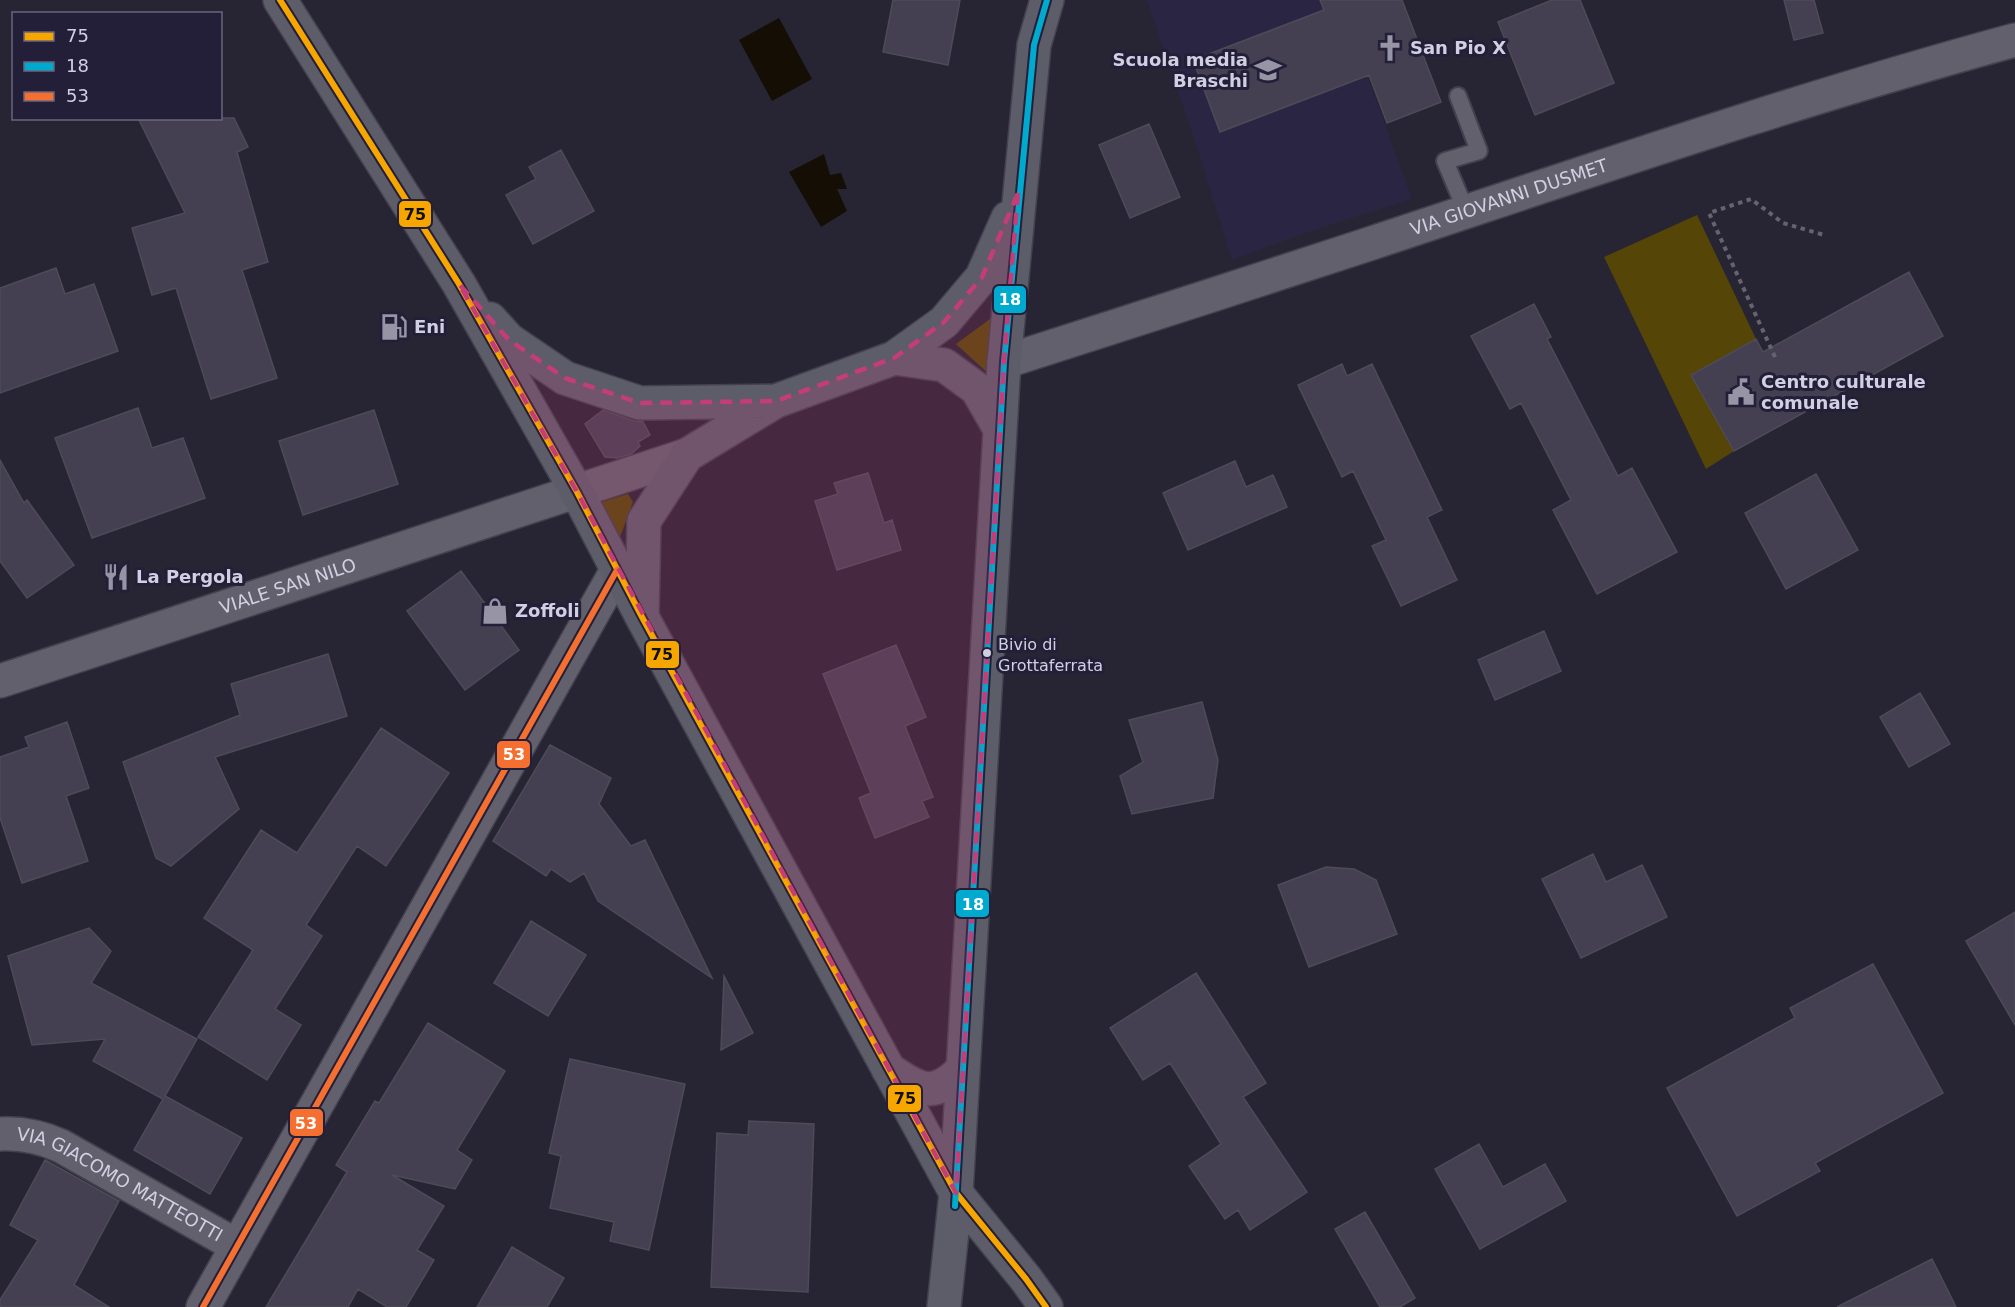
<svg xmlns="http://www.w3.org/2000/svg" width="2015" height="1307" viewBox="0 0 2015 1307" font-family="'DejaVu Sans',sans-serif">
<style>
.built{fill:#2a2543}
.green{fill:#554507}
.water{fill:#150e05}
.building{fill:#444052;stroke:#4d4b57;stroke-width:1.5}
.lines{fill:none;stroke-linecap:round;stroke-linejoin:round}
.lane-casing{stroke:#43414e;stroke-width:20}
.street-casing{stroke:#43414e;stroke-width:36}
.secondary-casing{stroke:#43414e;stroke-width:36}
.path{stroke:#64636e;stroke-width:4;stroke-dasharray:4.5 4.5;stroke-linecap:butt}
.lane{stroke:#62606c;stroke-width:16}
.street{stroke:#62606c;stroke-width:33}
.secondary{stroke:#5d5c69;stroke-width:33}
.bus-1-casing{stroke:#231f39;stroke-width:10}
.bus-2-casing{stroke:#231f39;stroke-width:10}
.bus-3-casing{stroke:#231f39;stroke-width:10}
.bus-1{stroke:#f7a600;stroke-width:6}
.bus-2{stroke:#00a9ce;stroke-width:6}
.bus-3{stroke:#f46f30;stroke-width:6}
.marked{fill:#c53d76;fill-opacity:0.2;stroke:#c53d76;stroke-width:4.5;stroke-dasharray:12 8;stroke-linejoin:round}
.bus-dot{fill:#d1d0e2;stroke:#231f39;stroke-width:2}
.labels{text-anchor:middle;stroke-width:6;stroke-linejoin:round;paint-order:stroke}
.bus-label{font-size:16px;fill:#d1d0e2;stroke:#231f39;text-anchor:start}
.poi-label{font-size:18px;font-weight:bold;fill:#d1d0e2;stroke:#231f39;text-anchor:start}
.street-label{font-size:18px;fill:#d1d0e2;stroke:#231f39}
.line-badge{stroke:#231f39;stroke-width:2}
.badge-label{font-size:16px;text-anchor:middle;font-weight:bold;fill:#fff}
.pale-badge-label{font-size:16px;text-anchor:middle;font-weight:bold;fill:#111}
</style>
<rect width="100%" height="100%" fill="#272533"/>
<path class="built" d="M1147 0H1340L1412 199 1308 232 1232 260 1195 141Z"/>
<path class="green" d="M1697 215 1756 339 1692 375 1734 451 1706 469 1604 257Z
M1009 305 1003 387 956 344Z
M628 494 633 502 619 540 595 504Z"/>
<path class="water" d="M779 18 812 79 772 101 739 40Z
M824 154 830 175 841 173 847 189H837L847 211 821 227 789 172Z"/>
<path class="building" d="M893 0H960L948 65 883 52Z
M1320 0H1402L1441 102 1387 123 1369 75 1220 132 1193 60 1324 10Z
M1552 0H1580L1614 83 1535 115 1498 22Z
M1784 0H1814L1823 33 1794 40Z
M138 118H234L248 147 237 152 268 262 242 270 277 378 211 399 176 288 152 295 132 228 185 213Z
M1149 124 1180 197 1130 218 1099 145Z
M561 150 594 211 533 244 506 195 536 179 529 167Z
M56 268 65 294 94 284 118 351 0 393V288Z
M1909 272 1943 336 1734 451 1691 375 1756 339 1763 352Z
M1534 304 1551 337 1547 339 1618 476 1632 468 1677 552 1597 594 1553 510 1571 500 1521 403 1510 409 1471 336Z
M1342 364 1347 376 1372 364 1442 510 1427 517 1457 580 1401 606 1372 546 1386 540 1353 471 1342 477 1298 385Z
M138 408 152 448 183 438 205 498 92 538 55 438Z
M374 410 398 484 303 515 279 441Z
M603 410 634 421 643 422 650 435 638 442 640 446 631 454 617 458 605 457 585 424Z
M0 460 24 503 27 500 74 565 27 598 0 561Z
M1235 461 1246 487 1273 475 1287 507 1188 550 1163 493Z
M868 473 884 523 892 520 901 550 837 570 815 501 838 494 834 483Z
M1816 474 1858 550 1786 589 1745 513Z
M461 571 519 650 465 690 407 611Z
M1544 631 1561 671 1495 700 1478 660Z
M896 645 926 717 905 726 933 797 922 801 929 817 875 838 859 798 871 793 823 674Z
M328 654 347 716 215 757 239 809 171 866 156 858 123 762 240 715 231 684Z
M1920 693 1950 744 1909 767 1880 717Z
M1202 702 1218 760 1213 798 1132 814 1120 776 1143 762 1129 720Z
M67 722 89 788 66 796 88 861 22 883 0 818V757L29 747 25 737Z
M381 728 449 773 386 866 357 846 306 925 322 936 275 1009 301 1025 267 1080 198 1037 253 950 204 918 261 830 297 853Z
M550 745 611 778 599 804 631 846 645 840 712 978 598 901 584 873 570 882 551 869 546 876 493 841Z
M1593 854 1606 882 1642 865 1667 917 1581 958 1542 879Z
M1326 867 1354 869 1376 880 1397 934 1309 967 1278 885Z
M2015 912V1025L1966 941Z
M531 921 586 955 548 1016 494 983Z
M89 928 111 951 91 983 197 1039 165 1096 242 1138 210 1194 134 1150 163 1099 93 1061 105 1039 32 1045 8 956Z
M1873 964 1943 1093 1815 1163 1820 1171 1737 1216 1667 1088 1795 1018 1790 1008Z
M1196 973 1266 1083 1243 1097 1307 1192 1250 1230 1238 1210 1225 1219 1189 1166 1221 1144 1170 1063 1143 1080 1110 1028Z
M724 976 753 1033 721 1050Z
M428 1023 505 1071 457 1150 472 1160 455 1189 392 1175 444 1206 417 1250 434 1260 406 1307H387L358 1289 348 1307H266L347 1172 336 1165 375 1101 379 1103Z
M570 1059 685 1084 649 1250 610 1241 614 1222 550 1208 561 1156 549 1153Z
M749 1121 814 1124 808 1292 711 1287 717 1133 748 1135Z
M1479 1144 1503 1187 1545 1164 1566 1201 1480 1249 1435 1169Z
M45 1160 119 1201 74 1285 109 1307H0V1300L38 1240 10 1225Z
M1365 1212 1415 1298 1400 1307H1380L1335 1229Z
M512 1247 564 1278 547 1307H477Z
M1932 1259 1956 1307H1837Z"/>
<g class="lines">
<defs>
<path id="lane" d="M1458 96 1479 151 1445 161 1466 211"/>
<g id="street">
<path id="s1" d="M1004 362C1125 323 1248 284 1369 244 1584 173 1797 99 2015 40"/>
<path id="s2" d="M0 681 687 455"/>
<path id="s3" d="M0 1134C22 1133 41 1137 61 1146L237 1246"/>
<path d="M203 1307 617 570"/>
</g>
<path id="secondary" d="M280 0 459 284 577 492 642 617 956 1193 1026 1279 1046 1307
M490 319 509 340 565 378 640 403 776 401
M894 358 944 365 977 389 1000 429
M642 615 644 521 687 455 776 401 894 358 944 322 982 277 1008 218
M888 1069C919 1090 933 1100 963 1069
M944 1307 956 1193 1004 362 1034 45 1047 0"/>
</defs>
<use href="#lane" class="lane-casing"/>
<use href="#street" class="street-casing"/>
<use href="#secondary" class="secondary-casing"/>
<path class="path" d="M1775 357 1709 213 1751 199 1783 223 1824 235"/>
<use href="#lane" class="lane"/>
<use href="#street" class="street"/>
<use href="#secondary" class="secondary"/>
<defs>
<path id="bus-1" d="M280 0 459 284 577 492 642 617 956 1193 1026 1279 1046 1307"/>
<path id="bus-2" d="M955 1206 1004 362 1034 45 1047 0"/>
<path id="bus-3" d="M203 1307 617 570"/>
</defs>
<use href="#bus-1" class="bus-1-casing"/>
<use href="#bus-2" class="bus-2-casing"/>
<use href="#bus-3" class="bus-3-casing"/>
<use href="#bus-1" class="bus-1"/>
<use href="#bus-2" class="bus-2"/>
<use href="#bus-3" class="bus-3"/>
</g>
<path class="marked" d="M1018 193 1004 362 956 1193 577 492 459 284 509 340 565 378 640 403 776 401 894 358 944 322 982 277Z"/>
<defs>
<symbol id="church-bare" viewBox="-9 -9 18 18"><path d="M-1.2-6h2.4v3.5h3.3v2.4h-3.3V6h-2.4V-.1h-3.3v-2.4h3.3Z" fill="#9694a5" stroke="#231f39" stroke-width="2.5" paint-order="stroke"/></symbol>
<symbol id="school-bare" viewBox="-9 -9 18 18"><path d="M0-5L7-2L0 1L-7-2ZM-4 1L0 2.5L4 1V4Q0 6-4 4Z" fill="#9694a5" stroke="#231f39" stroke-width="2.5" paint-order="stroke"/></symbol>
<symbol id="fuel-bare" viewBox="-9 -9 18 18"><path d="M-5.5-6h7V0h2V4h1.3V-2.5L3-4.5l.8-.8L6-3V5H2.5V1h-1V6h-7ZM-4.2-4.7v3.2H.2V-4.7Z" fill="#9694a5" stroke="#231f39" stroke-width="2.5" paint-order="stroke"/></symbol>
<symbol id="civic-bare" viewBox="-9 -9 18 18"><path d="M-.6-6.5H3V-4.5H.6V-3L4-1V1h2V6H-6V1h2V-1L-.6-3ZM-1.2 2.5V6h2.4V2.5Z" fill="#9694a5" stroke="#231f39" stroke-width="2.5" paint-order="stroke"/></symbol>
<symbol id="restaurant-bare" viewBox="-9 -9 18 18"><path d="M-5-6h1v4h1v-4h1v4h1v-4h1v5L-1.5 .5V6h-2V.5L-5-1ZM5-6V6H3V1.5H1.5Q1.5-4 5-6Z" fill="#9694a5" stroke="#231f39" stroke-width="2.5" paint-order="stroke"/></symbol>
<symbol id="shop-bare" viewBox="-9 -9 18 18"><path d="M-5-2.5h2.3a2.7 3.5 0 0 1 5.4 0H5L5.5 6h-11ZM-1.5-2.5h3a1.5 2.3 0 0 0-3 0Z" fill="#9694a5" stroke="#231f39" stroke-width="2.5" paint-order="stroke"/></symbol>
</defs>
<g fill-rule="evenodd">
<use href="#church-bare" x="1371" y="29" width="38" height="38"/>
<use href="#school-bare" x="1249" y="51" width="38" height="38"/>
<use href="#fuel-bare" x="375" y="308" width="38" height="38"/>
<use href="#civic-bare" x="1722" y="373" width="38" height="38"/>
<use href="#restaurant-bare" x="97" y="558" width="38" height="38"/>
<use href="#shop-bare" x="476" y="592" width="38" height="38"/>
</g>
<circle class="bus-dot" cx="987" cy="653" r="5"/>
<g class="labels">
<g class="bus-label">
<text x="998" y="650">Bivio di<tspan x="998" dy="21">Grottaferrata</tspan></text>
</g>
<g class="poi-label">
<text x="1410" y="54">San Pio X</text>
<text x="1248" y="66" text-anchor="end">Scuola media<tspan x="1248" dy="21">Braschi</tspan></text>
<text x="414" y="333">Eni</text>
<text x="1761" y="388">Centro culturale<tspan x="1761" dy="21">comunale</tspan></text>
<text x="136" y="583">La Pergola</text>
<text x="515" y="617">Zoffoli</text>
</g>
<g class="street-label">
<text dy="6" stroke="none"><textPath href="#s1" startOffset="531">VIA GIOVANNI DUSMET</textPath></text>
<text dy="6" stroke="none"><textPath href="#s2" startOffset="303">VIALE SAN NILO</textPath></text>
<text dy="6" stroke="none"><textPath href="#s3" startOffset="132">VIA GIACOMO MATTEOTTI</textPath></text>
</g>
</g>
<g class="line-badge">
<rect x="398" y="200" width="34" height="28" rx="6" fill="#f7a600"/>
<rect x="993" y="285" width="34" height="29" rx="6" fill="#00a9ce"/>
<rect x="645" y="640" width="35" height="29" rx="6" fill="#f7a600"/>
<rect x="496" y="740" width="35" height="29" rx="6" fill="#f46f30"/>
<rect x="955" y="889" width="35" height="29" rx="6" fill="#00a9ce"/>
<rect x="887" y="1084" width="35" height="29" rx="6" fill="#f7a600"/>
<rect x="289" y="1108" width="35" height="29" rx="6" fill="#f46f30"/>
</g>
<g class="badge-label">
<text x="1010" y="305">18</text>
<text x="514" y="760">53</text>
<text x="973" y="910">18</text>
<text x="306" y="1129">53</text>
</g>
<g class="pale-badge-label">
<text x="415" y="220">75</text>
<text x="662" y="660">75</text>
<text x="905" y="1104">75</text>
</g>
<rect x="12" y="12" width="210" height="108" fill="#231f39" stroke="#69667d" stroke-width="1.5"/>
<rect x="24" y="32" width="30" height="9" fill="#f7a600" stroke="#69667d" stroke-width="1.5"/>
<text x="66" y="42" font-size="18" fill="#d1d0e2">75</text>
<rect x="24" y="62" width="30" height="9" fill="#00a9ce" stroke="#69667d" stroke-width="1.5"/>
<text x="66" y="72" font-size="18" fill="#d1d0e2">18</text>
<rect x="24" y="92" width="30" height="9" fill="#f46f30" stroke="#69667d" stroke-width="1.5"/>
<text x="66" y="102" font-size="18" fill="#d1d0e2">53</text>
</svg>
